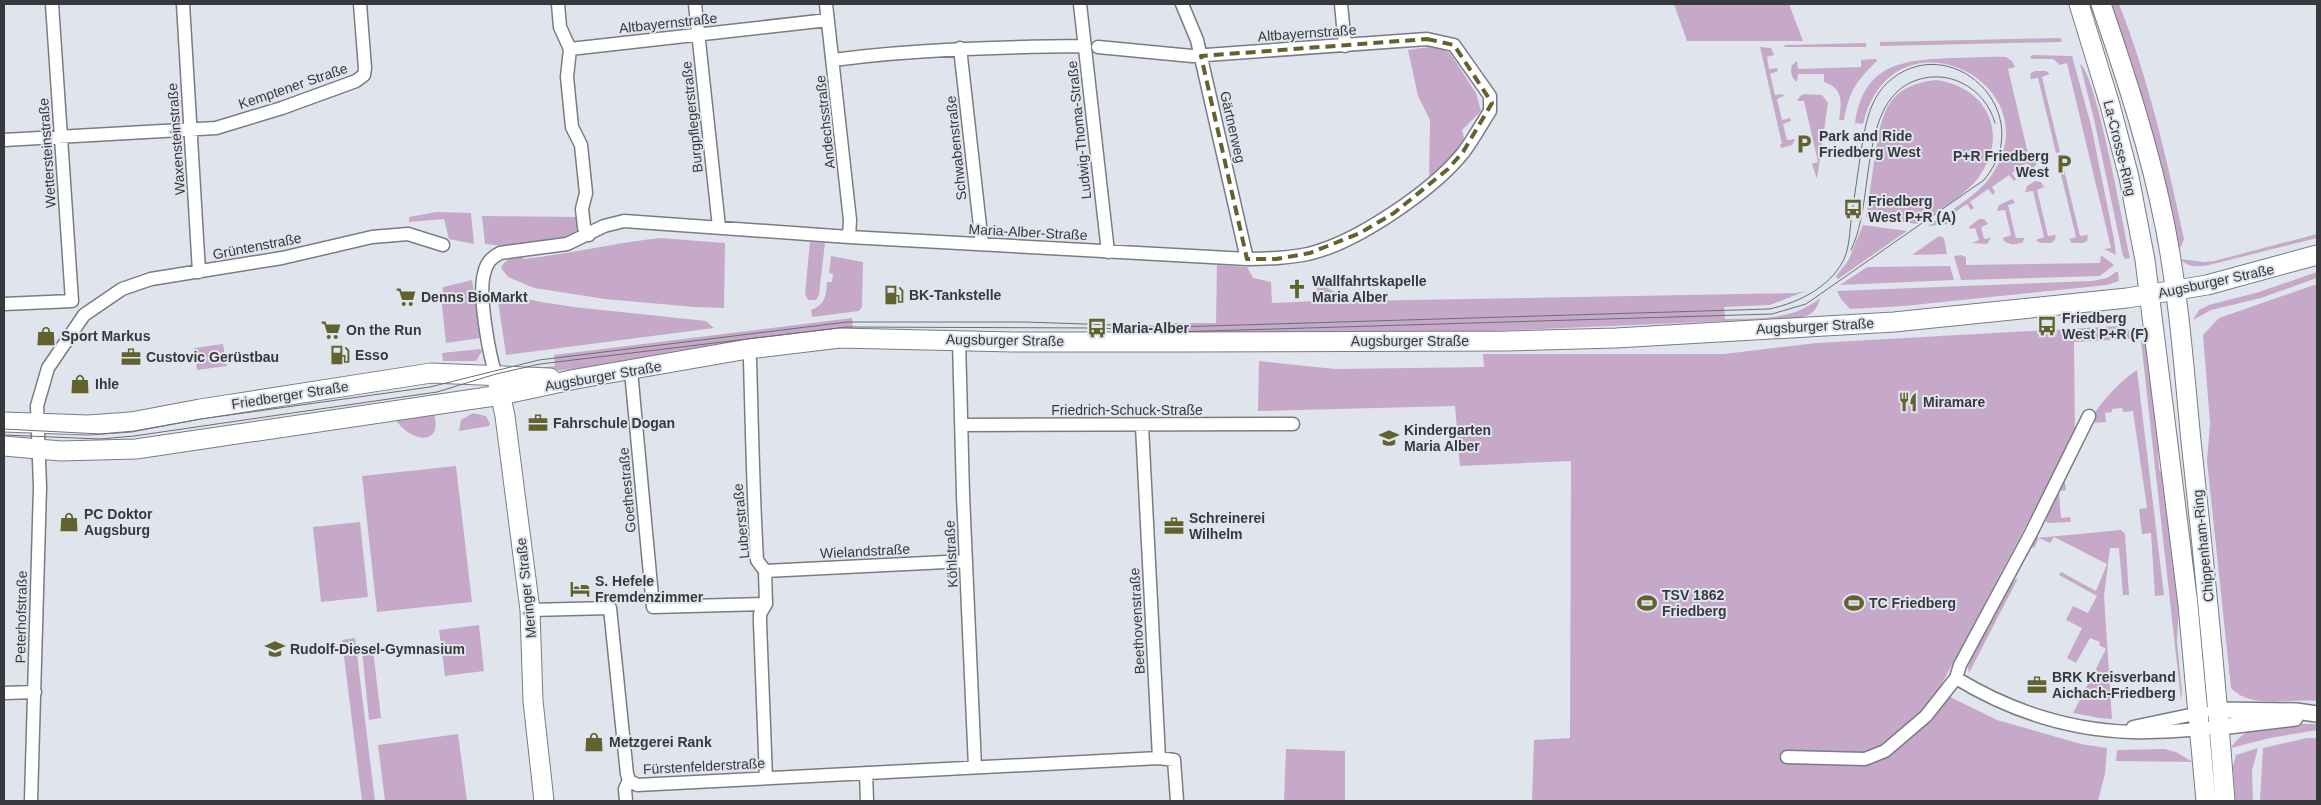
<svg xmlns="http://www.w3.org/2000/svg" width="2321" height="805" viewBox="0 0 2321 805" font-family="Arial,sans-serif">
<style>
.green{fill:#c6a9c9}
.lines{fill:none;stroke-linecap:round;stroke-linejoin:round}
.minor-casing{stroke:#787c84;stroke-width:15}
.tertiary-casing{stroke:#787c84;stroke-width:18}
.primary-casing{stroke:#787c84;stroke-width:21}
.minor{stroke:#fff;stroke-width:12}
.tertiary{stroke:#fff;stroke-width:15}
.primary{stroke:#fff;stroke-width:19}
.tram{stroke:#6b6e73;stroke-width:1}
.marked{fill:none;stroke:#62622f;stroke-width:4;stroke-dasharray:10 6;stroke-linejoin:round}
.labels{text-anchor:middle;stroke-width:4;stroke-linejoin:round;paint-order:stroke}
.street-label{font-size:14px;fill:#37393d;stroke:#e0e5ed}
.poi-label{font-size:14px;font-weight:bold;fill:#37393d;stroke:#e0e5ed;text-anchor:start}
</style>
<rect width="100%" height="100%" fill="#e0e5ed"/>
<path class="green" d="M1674 4H1789L1803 41H1687Z
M2109 4H2119C2149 80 2167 160 2184 239L2181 247 2177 248Z
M2060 38 2062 40 2061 42 1880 46V42Z
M1866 43V47H1784L1785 45Z
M1436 46 1450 53 1476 93 1481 111 1462 130 1464 138 1450 162 1429 176 1430 120 1418 96 1408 50Z
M1760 47 1771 48 1774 55 1767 57 1769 69 1777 68 1778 71 1770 74 1775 95 1783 94 1784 96 1777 99 1782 120 1790 118 1791 121 1783 124 1787 140 1795 139 1792 145 1781 148 1780 144H1782Z
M2032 55 2072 56 2091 125 2114 239 2116 255 2104 249 2111 248 2067 63 2060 65 2053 59H2032L2030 58Z
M2006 57 2012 61 2015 67 2008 69 2029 158 2037 156 2036 165 2032 169 2027 163 2012 173 2016 179 2014 181 2009 175 1992 187 1995 192 1993 195 1988 189 1970 202 1974 208 1971 210 1967 204 1952 214 1956 221H1954L1952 219 1947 221 1948 224 1928 226C1949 211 1978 196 1993 173 2052 81 1892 4 1863 124L1855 123C1864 64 1901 60 1952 58 1969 58 1988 56 2006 57Z
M1876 59 1877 61C1856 81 1849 92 1844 120H1839C1842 102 1843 88 1824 82V74H1798L1797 82C1791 78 1790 71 1792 65L1797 61 1798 69 1861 67V60Z
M2080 64C2096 73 2124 230 2130 258L2125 259 2123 256 2094 119Z
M2035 71H2046L2050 74 2042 77 2060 152 2056 153 2038 78 2030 79 2031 73Z
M1936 80C1988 87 2010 135 1978 178 1963 198 1937 211 1917 224L1866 217C1869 196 1872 176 1875 156 1882 113 1886 86 1936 80Z
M1804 94 1822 95 1828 103 1817 179 1812 164 1818 162 1804 101H1797L1800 96Z
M2062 161 2080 236 2088 235 2087 241 2083 243H2072L2069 239 2076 237 2058 162Z
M2035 181 2041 182 2044 187 2037 190 2048 236 2056 235 2055 240 2051 243H2040L2036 240 2044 237 2033 191 2025 192 2027 186Z
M2012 199 2015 203 2008 205 2016 238H2024L2023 242C2017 245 2009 245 2004 241L2003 238 2011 235 2005 210 1997 211 1999 205Z
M436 212 471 213 474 244 449 239 444 219 409 222V217Z
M482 216 578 217V233C551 245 514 248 485 244Z
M1979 219H1984L1988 224 1981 227 1984 239 1991 238 1987 244 1972 243 1979 240 1975 228 1969 229V227Z
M1863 225 1907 231 1838 279 1836 276 1848 261Z
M2317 234V238L2209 265C2198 267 2189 268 2180 259L2204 262 2214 261Z
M1939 236 1944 238 1947 254 1912 255Z
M660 238 725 243 724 308 694 307 605 299 534 288 508 277 501 268C504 260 514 256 523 255V259C569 254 614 243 660 238Z
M810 242 825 243 819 295 816 300H808L805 294Z
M1961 255 1966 257V265L2100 263 2101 255 2114 265 2100 276 1961 280 1954 256Z
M831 256 863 262 862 307 859 311 812 317 811 310C825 305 826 296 827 282H832L833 274 829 273Z
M1217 265 1247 267 1253 278 1271 282 1272 303 1317 301V283L1353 301 1796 293 1806 291 1770 305 1724 307 1725 319C1759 318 1792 321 1820 298 1817 311 1811 316 1798 318L1421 334 1162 335 1163 323H1216Z
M1950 266 1954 280 1840 285 1867 267Z
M2116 272H2118L2119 281 2107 285 1904 306 1850 309 1841 299 1837 291 2092 281 2107 278Z
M2317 272V278L2261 298 2211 310 2193 320 2199 310 2209 305 2259 292Z
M472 280 481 338 446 343 442 306 443 287Z
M2317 284V701C2291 698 2251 710 2231 688L2207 461 2210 423 2203 335 2219 318Z
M499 292 541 302 574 307 706 321 714 328 506 355 497 294Z
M852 318 853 329 567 370 533 372V369L555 366 554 355Z
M2120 326 2126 328 2133 334 2130 339 2074 342 2075 433 1938 691 1997 720 2081 744 2107 748 2105 774 2098 801H1532L1534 740 1570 738 1571 461 1460 466 1455 406 1258 411 1259 361 1335 369 1484 367 1483 354H1724L1816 343Z
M2148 339 2160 429 2158 447 2159 468 2166 485 2179 604 2177 641 2182 692 2181 700 2141 341Z
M223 344 227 366 197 370 194 348Z
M480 349 482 351 476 361H443L442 353Z
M2137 370 2164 595 2155 596 2151 533 2142 534 2139 509 2147 508 2133 411 2123 412 2122 408 2112 409V412L2105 413 2106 422 2095 423V412C2107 396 2120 381 2137 370Z
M433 411C446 447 409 444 394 417Z
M473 413 486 416 490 424 489 426 459 431 461 420Z
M456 466 472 602 377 612 362 476Z
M2063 482H2065L2066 490 2059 491 2061 518 2070 517 2071 522 2048 523 2043 519Z
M360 522 368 597 321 602 313 527Z
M2121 530 2125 534 2129 595H2123L2119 548H2110L2104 596 2112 719 2099 718 2073 713 2106 649 2099 645 2100 642 2090 638 2076 663 2067 658 2082 628 2066 620 2073 606 2088 613 2097 596 2059 575 2061 572 2096 591 2107 564 2054 537 2050 543 2039 538 2034 548 2029 546 2036 538Z
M2018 578 2014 586 1969 673 1968 667 1971 658 2011 582Z
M479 625 484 671 445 676 439 630Z
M355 638 375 801H362L342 640Z
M373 650 381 718 369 720 362 651Z
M2281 724H2317V730L2270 738 2231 748C2242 729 2261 727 2281 724Z
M458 734 467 801H385L378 745Z
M2307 738H2317V801H2260L2263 748Z
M2258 748 2252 771 2253 801H2235L2233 766 2236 755Z
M1286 749 1345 751V801H1284Z
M2165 749 2176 752 2193 762 2116 761 2117 750Z"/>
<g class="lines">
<defs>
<path id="minor" d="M52 4 72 301
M183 4 199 272
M558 4 560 27 570 49 567 77 572 127 581 145 586 193 582 209 584 227 589 235
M695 4 719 227
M826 4 850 220 849 237
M1080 4 1108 252
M1182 4 1197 40 1247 259
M1341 4 1345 46
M960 48 982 244
M570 49 828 20
M833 60C917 49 1001 47 1085 46
M4 140 216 128 282 108 356 81 364 75 365 68 360 4
M4 304 72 301
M959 340 963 495 975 767
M748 349 750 360C752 427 753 493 757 560L765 571 766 604 760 614V623L766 778
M631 371 653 607 766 604
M496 376C489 354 478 295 484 274 486 263 491 258 500 253L567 244 604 226 624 221 849 237 1247 259C1268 259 1288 258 1308 254 1356 243 1432 191 1463 153 1473 140 1481 125 1490 111V96L1454 45 1427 39 1192 56 1098 47
M961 425 1293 424
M1142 426 1159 758
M765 571 966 561
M530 610 610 608 627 774 629 780 637 785 1159 758 1174 760 1177 801
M1956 678 1960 665 2031 533 2089 416
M4 693 35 692
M2133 727 2204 712
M1787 757 1865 759 1885 751 1926 716 1956 678C2010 711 2069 730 2132 732 2161 733 2191 730 2220 727
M866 773 867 801
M31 801 40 487 37 406 48 368 84 315 122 289 151 279 282 258 372 237 408 234 443 245
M626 801 625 789 629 780"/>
<path id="tertiary" d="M2219 710 2296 711 2317 714
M2220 727 2295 718"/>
<path id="primary" d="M2079 4 2110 105 2129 177 2145 260 2188 605 2206 801
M2101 4C2126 77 2150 150 2165 226 2179 297 2184 369 2191 441 2204 561 2216 681 2225 801
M498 384 505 416 530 610 533 701 544 801
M4 422 88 425 131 422 200 409 431 373 550 378
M4 446 61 451 136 449 501 395 576 379 748 349 840 338 1013 342H1186L1507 341 1616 338 1894 322 2127 298 2207 285 2317 255"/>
</defs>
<use href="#minor" class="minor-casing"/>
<use href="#tertiary" class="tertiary-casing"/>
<use href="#primary" class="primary-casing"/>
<use href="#minor" class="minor"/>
<use href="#tertiary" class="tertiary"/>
<use href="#primary" class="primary"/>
<path class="tram" d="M1851 250C1876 200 1857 100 1917 80 1932 75 1948 76 1962 83 1978 91 1990 105 1995 123
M4 429 100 434 134 431 201 419 430 387 539 360 847 322H1025L1174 327 1769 309C1799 303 1835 285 1846 254 1850 241 1850 226 1852 213 1855 190 1859 168 1862 145 1866 122 1870 100 1887 83 1949 26 2041 112 1984 180L1806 304 1772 314 1174 332 1097 328 847 327 540 364 496 374 437 392 134 436 100 439 4 435"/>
</g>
<path class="marked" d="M1427 39 1454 45 1492 103 1463 152 1448 169 1394 213 1360 233 1310 253 1276 259H1247L1201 56Z"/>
<defs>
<symbol id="parking-bare" viewBox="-9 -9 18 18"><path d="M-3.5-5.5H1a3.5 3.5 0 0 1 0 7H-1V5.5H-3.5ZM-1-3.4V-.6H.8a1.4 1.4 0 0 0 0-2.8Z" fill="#62622f" stroke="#e0e5ed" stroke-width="2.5" paint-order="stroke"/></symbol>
<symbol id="bus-bare" viewBox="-9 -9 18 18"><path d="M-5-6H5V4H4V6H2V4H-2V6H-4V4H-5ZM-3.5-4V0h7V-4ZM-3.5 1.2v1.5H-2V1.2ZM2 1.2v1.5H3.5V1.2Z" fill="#62622f" stroke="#e0e5ed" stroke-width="2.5" paint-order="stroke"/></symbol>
<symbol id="church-bare" viewBox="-9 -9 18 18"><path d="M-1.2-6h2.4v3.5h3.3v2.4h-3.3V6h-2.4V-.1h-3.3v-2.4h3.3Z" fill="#62622f" stroke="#e0e5ed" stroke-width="2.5" paint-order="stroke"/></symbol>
<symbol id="fuel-bare" viewBox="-9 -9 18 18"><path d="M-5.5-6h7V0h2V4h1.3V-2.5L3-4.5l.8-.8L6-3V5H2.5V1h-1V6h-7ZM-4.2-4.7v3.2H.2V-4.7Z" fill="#62622f" stroke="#e0e5ed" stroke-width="2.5" paint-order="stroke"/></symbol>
<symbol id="supermarket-bare" viewBox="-9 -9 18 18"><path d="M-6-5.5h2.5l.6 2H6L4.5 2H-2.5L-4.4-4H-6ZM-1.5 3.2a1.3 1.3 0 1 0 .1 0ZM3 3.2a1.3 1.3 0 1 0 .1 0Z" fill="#62622f" stroke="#e0e5ed" stroke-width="2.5" paint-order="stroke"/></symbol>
<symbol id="shop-bare" viewBox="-9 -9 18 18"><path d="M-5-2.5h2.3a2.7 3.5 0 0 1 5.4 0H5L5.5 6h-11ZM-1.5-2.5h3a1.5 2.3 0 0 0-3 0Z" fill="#62622f" stroke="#e0e5ed" stroke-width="2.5" paint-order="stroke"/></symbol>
<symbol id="office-bare" viewBox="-9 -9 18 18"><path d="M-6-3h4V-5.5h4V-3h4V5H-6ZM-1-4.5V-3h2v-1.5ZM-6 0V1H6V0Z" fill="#62622f" stroke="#e0e5ed" stroke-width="2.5" paint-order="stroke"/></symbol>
<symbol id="restaurant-bare" viewBox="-9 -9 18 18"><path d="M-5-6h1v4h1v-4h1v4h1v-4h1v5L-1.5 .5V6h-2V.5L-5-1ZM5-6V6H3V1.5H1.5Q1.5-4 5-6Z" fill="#62622f" stroke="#e0e5ed" stroke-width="2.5" paint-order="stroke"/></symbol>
<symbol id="school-bare" viewBox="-9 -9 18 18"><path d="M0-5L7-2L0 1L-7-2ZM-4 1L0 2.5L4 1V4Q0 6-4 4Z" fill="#62622f" stroke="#e0e5ed" stroke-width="2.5" paint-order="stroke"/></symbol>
<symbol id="hotel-bare" viewBox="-9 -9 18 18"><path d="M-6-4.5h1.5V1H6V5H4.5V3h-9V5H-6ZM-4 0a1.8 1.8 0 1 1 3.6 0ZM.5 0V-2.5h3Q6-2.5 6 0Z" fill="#62622f" stroke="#e0e5ed" stroke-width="2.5" paint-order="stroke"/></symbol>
<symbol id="stadium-bare" viewBox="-9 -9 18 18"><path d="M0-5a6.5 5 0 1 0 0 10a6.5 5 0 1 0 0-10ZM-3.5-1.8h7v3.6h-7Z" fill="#62622f" stroke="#e0e5ed" stroke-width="2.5" paint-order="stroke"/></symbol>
</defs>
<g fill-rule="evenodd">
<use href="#parking-bare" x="1790" y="130" width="28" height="28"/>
<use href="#parking-bare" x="2050" y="150" width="28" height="28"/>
<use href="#bus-bare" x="1839" y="195" width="28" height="28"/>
<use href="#church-bare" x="1283" y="275" width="28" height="28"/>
<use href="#fuel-bare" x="880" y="281" width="28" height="28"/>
<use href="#supermarket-bare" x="392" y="283" width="28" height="28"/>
<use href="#bus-bare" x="2033" y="312" width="28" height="28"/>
<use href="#bus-bare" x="1083" y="314" width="28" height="28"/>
<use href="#supermarket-bare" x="317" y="316" width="28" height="28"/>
<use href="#shop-bare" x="32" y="322" width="28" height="28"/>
<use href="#fuel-bare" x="326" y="341" width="28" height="28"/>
<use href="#office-bare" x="117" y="343" width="28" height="28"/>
<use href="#shop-bare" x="66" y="370" width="28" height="28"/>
<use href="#restaurant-bare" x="1894" y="388" width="28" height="28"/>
<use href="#office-bare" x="524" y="409" width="28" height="28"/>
<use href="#school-bare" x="1375" y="424" width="28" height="28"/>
<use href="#shop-bare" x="55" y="508" width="28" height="28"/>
<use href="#office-bare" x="1160" y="512" width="28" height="28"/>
<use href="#hotel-bare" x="566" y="575" width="28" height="28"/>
<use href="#stadium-bare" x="1633" y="589" width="28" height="28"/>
<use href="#stadium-bare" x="1840" y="589" width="28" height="28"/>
<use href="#school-bare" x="261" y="635" width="28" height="28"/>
<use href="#office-bare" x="2023" y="671" width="28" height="28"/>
<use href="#shop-bare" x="580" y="728" width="28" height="28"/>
</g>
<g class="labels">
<g class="street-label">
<text transform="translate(668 23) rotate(-6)" y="5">Altbayernstraße</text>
<text transform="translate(1307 33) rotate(-4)" y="5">Altbayernstraße</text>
<text transform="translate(293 86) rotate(-19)" y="5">Kemptener Straße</text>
<text transform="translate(692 117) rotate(-96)" y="5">Burgpflegerstraße</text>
<text transform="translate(825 122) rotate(-96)" y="5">Andechsstraße</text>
<text transform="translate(1233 127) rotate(77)" y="5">Gärtnerweg</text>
<text transform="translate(1079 130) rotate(-96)" y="5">Ludwig-Thoma-Straße</text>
<text transform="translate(176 139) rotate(-94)" y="5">Waxensteinstraße</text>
<text transform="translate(956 148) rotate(-96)" y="5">Schwabenstraße</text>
<text transform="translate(2120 148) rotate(76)" y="5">La-Crosse-Ring</text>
<text transform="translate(47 153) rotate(-94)" y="5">Wettersteinstraße</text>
<text transform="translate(1028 232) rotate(3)" y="5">Maria-Alber-Straße</text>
<text transform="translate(257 246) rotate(-11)" y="5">Grüntenstraße</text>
<text transform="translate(2216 281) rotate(-12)" y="5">Augsburger Straße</text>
<text transform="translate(1815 326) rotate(-3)" y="5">Augsburger Straße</text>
<text transform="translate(1005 340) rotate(1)" y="5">Augsburger Straße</text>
<text x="1410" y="346">Augsburger Straße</text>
<text transform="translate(603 376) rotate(-10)" y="5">Augsburger Straße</text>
<text transform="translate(290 395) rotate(-9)" y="5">Friedberger Straße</text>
<text x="1127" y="415">Friedrich-Schuck-Straße</text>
<text transform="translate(627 490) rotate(-95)" y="5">Goethestraße</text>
<text transform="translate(741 521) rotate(-95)" y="5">Luberstraße</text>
<text transform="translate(2203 546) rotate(-96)" y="5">Chippenham-Ring</text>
<text transform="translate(865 551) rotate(-3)" y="5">Wielandstraße</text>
<text transform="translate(951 554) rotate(-93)" y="5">Köhlstraße</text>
<text transform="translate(526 588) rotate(-96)" y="5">Meringer Straße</text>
<text transform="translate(21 617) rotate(-89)" y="5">Peterhofstraße</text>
<text transform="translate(1137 621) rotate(-93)" y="5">Beethovenstraße</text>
<text transform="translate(704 766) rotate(-3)" y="5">Fürstenfelderstraße</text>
</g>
<g class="poi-label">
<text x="1819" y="141">Park and Ride<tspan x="1819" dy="16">Friedberg West</tspan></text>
<text x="2049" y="161" text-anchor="end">P+R Friedberg<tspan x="2049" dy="16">West</tspan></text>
<text x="1868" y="206">Friedberg<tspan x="1868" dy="16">West P+R (A)</tspan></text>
<text x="1312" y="286">Wallfahrtskapelle<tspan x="1312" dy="16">Maria Alber</tspan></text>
<text x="909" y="300">BK-Tankstelle</text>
<text x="421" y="302">Denns BioMarkt</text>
<text x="2062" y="323">Friedberg<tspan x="2062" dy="16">West P+R (F)</tspan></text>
<text x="1112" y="333">Maria-Alber</text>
<text x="346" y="335">On the Run</text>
<text x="61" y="341">Sport Markus</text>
<text x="355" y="360">Esso</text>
<text x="146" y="362">Custovic Gerüstbau</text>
<text x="95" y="389">Ihle</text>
<text x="1923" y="407">Miramare</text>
<text x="553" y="428">Fahrschule Dogan</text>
<text x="1404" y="435">Kindergarten<tspan x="1404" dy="16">Maria Alber</tspan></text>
<text x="84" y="519">PC Doktor<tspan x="84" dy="16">Augsburg</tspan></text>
<text x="1189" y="523">Schreinerei<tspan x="1189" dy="16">Wilhelm</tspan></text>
<text x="595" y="586">S. Hefele<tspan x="595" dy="16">Fremdenzimmer</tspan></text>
<text x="1662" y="600">TSV 1862<tspan x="1662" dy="16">Friedberg</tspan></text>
<text x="1869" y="608">TC Friedberg</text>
<text x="290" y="654">Rudolf-Diesel-Gymnasium</text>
<text x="2052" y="682">BRK Kreisverband<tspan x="2052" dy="16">Aichach-Friedberg</tspan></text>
<text x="609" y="747">Metzgerei Rank</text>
</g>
</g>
<rect width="2321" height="805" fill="none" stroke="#37393d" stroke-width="10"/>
</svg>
